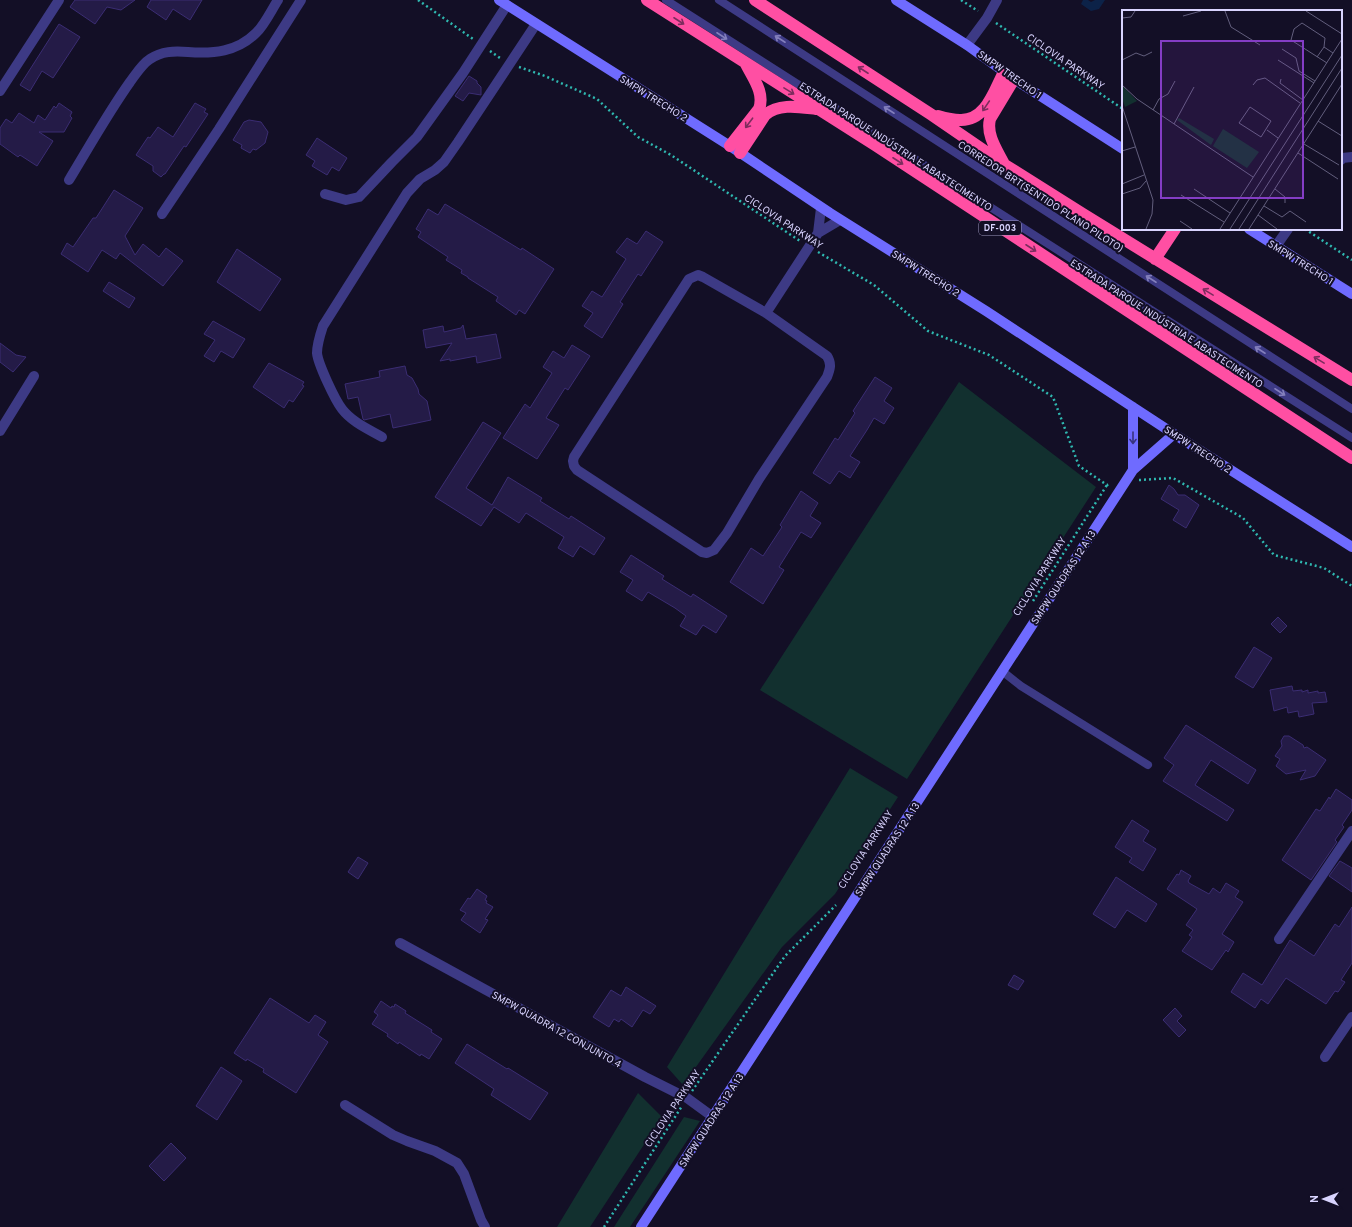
<svg xmlns="http://www.w3.org/2000/svg" width="1352" height="1227" viewBox="0 0 1352 1227" font-family="Overpass,sans-serif">
<style>
.green{fill:#12302f}
.water{fill:#0c2248}
.building{fill:#241b47;stroke:#3b2d73}
.lines{fill:none;stroke-linecap:round;stroke-linejoin:round}
.path{stroke:#2fb8b0;stroke-width:2.5;stroke-dasharray:2 3;stroke-linecap:butt}
.lane{stroke:#3d3a85;stroke-width:8}
.street{stroke:#3d3a85;stroke-width:10}
.secondary{stroke:#6f6bff;stroke-width:10}
.highway{stroke:#ff4fa3;stroke-width:12}
.oneway{stroke:#7d2c5e}
.oneway2{stroke:#837fbc}
.oneway3{stroke:#38347d}
.labels{text-anchor:middle;stroke-width:4;stroke-linejoin:round;paint-order:stroke}
.shield{fill:#130f26;stroke:#9e99be;stroke-width:1}
.shield-label{font-size:9px;font-weight:bold;fill:#d9d4ff}
.street-label{font-size:10px;fill:#d9d4ff;stroke:#130f26}
.inset-road{fill:none;stroke:#625e7d;stroke-width:1}
.view{fill:#843dc5;fill-opacity:0.15;stroke:#843dc5;stroke-width:2}
.inset-edge{fill:none;stroke:#d9d4ff;stroke-width:2}
</style>
<rect width="100%" height="100%" fill="#130f26"/>
<path class="green" d="M959 382 1096 487 907 779 760 690Z
M850 768 898 797 835 894 782 947 683 1085 667 1067Z
M638 1093 662 1117 590 1227H557Z
M684 1117 700 1121 630 1227H614Z"/>
<path class="water" d="M1083 0H1088L1091 2 1095 0H1105L1099 9 1091 11 1081 4Z"/>
<path class="building" d="M75 0H135L121 10 107 7 95 24 70 7Z
M151 0H202L190 20 173 9 166 20 147 7Z
M59 24 80 37 53 78 42 71 30 91 20 85Z
M469 76 477 81V83L481 87V95L469 93 463 101 455 96Z
M59 103 72 112 70 116 72 118 64 132H39L53 141 37 166 20 155 18 157 0 144V128L6 119 12 123 19 113 34 123 38 115 45 120 54 106 56 108Z
M195 103 206 109 204 112 208 114 186 147 184 146 165 174H164L161 177 153 171V166L136 155 148 137 150 138 158 127 173 137Z
M249 120 261 122 268 132 265 143 256 150 253 149 250 153 241 148 242 145 233 140 244 122Z
M317 138 347 158 339 171 332 167 327 175 312 166 315 161 306 155Z
M114 190 143 208 125 236 135 255 143 244 159 257 166 248 183 261 163 286 120 253 116 259 102 250 88 272 61 254 67 243 73 247 93 218H96Z
M445 204 521 250 522 248 554 269 525 314 519 310 516 315 496 301 498 297 468 278V277L461 273 462 270 446 260 448 257 418 237 421 232 416 229 428 209 438 215Z
M646 231 663 242 641 276 638 274 620 302 623 304 602 338 584 326 593 313 582 306 592 291 602 297 626 259 616 252 627 238 637 244Z
M237 249 281 279 260 311 217 282Z
M109 282 135 298 129 308 103 291Z
M213 321 245 339 233 358 221 351 214 362 204 356 215 340 204 334Z
M463 325 466 339 496 334 501 358 477 363 476 356 450 361V359L440 361 452 343 426 348 423 330 443 326 444 332 461 328Z
M0 343 16 355 26 357 13 372 0 362Z
M572 345 590 356 568 390 565 388 546 418 559 425 537 459 503 438 525 404 530 408 552 373 543 367 553 351 564 358Z
M269 363 304 382 302 385 304 386 293 402 289 400 284 408 253 387Z
M405 366 407 375 412 378 418 389 419 394 427 401 431 420 393 428 390 414 364 420 363 419 358 397 348 399 345 384 380 377 379 371Z
M875 377 892 388 884 401 894 408 884 424 874 418 867 430 850 456 860 462 850 478 839 471 830 484 813 473 835 438 838 440 855 413 853 411Z
M483 422 501 433 466 488 492 505 508 477 542 498 540 501 569 519 571 516 605 538 594 555 580 546 573 557 558 548 564 537 526 513 519 523 494 507 481 526 435 497Z
M1169 485 1174 489 1178 495H1185L1199 505 1186 528 1173 520 1179 510 1161 499Z
M801 491 818 503 810 516 821 523 811 538 801 532 779 567 784 570 763 604 730 582 751 548 763 556 782 527 780 525Z
M631 555 664 576 662 579 691 597 693 594 727 616 716 633 703 625 696 635 680 626 686 616 675 608 648 592 642 601 626 591 633 580 620 572Z
M1278 617 1287 626 1280 633 1271 624Z
M1254 647 1272 658 1253 688 1235 677Z
M1292 686 1293 691 1302 690V692L1308 690V693L1318 691V693L1325 692 1327 702 1312 703 1314 714 1299 717 1298 711 1288 713 1287 707 1274 711 1270 690Z
M1186 725 1256 770 1248 784 1211 760 1195 785 1234 810 1227 821 1163 781 1174 765 1164 758Z
M1284 736H1289L1303 745 1304 748 1307 747 1326 760 1315 776 1300 780 1306 770 1286 774 1276 766 1280 759 1275 756 1282 746 1281 741Z
M1336 789 1352 800V810L1342 825 1344 827 1335 840 1337 842 1311 880 1282 860 1316 809 1320 811 1329 797 1330 799Z
M1132 820 1149 831 1143 841 1156 849 1143 871 1129 862 1132 858 1115 847Z
M358 857 368 863 358 879 348 872Z
M1340 861 1352 868V892L1329 876Z
M1181 870 1191 876 1188 881 1189 883 1209 894 1213 888 1220 893 1226 883 1239 891 1235 897 1243 902 1222 934 1234 942 1228 952 1226 950 1212 970 1182 951 1192 937 1189 935 1193 930 1186 925 1197 909 1167 889 1177 874 1179 875Z
M1116 877 1157 904 1146 922 1127 910 1115 928 1093 914Z
M477 889 487 896 485 900 487 901 486 903 493 907 485 919 488 920 480 933 461 920 466 913 460 910 468 898 470 899Z
M1352 907V963L1341 980 1345 982 1338 992 1335 991 1326 1004 1286 978 1268 1004 1261 999 1255 1008 1231 992 1243 973 1262 985 1290 940 1314 956 1335 924 1339 927Z
M1014 975 1024 981 1018 990 1008 985Z
M626 987 656 1006 650 1014 643 1010 632 1027 621 1019 619 1022 614 1019 609 1027 593 1017 611 990 621 996Z
M270 998 309 1023 315 1015 326 1022 318 1035 328 1042 296 1093 263 1072 264 1069 247 1059 246 1061 234 1053Z
M381 1001 391 1008 392 1006 394 1007 395 1004 406 1011 405 1013 432 1030 431 1032 442 1039 429 1059 421 1054 420 1056 399 1042 398 1044 387 1036 388 1034 372 1024 378 1015 374 1012Z
M1175 1008 1182 1016 1177 1021 1186 1030 1179 1037 1163 1020Z
M467 1044 507 1069 508 1068 548 1093 530 1120 491 1095 494 1089 455 1063Z
M221 1067 242 1081 217 1120 196 1106Z
M171 1143 186 1158 164 1181 149 1166Z"/>
<g class="lines">
<path class="path" d="M418 0 473 39
M961 0 978 11
M996 23 1123 109
M490 51 500 58
M519 67 545 76 597 99 638 137 671 155 800 241
M1305 229 1352 260
M818 252 874 285 928 331 989 355 1053 397 1079 466 1107 485 1110 484
M1139 480 1173 478 1243 518 1274 555 1324 568 1352 586
M1033 601 1107 485
M692 1091 785 956 836 905
M604 1227 682 1106"/>
<path class="lane" d="M666 0 1352 438
M719 0 1352 409
M1002 671 1021 686 1148 765"/>
<path class="street" d="M967 45 987 18 997 0
M0 91 59 0
M1341 160 1342 158 1352 157
M69 180C89 147 108 113 130 82 136 74 142 64 150 59 162 51 174 51 188 52 213 54 237 52 256 33 264 26 272 9 278 0
M325 194 346 200 359 197 392 162 417 137 463 73 507 5
M162 214 219 129 301 0
M818 233 821 208
M1276 246 1288 229
M698 275 703 277 766 313 827 356C832 364 830 369 827 377L759 479 727 533 714 550 707 553 702 552 577 470 574 466 573 461 574 457 689 279Z
M766 313 818 233 840 220
M0 431 34 376
M382 437C368 429 352 422 342 409 335 400 318 364 317 353 317 344 320 335 323 326L407 193 420 179 435 170 444 162 458 142 536 24
M1279 939 1352 831
M400 943 645 1077 687 1098 713 1117
M1325 1057 1352 1017
M345 1105 393 1135 407 1141 435 1151 457 1163 464 1174 481 1220 485 1227"/>
<path class="secondary" d="M499 0 730 146 830 213 986 311 1174 434 1352 547
M896 0 967 45 1014 79 1123 149
M1249 229 1352 294
M1133 407V470
M641 1227 1133 470 1174 434"/>
<path class="highway" d="M647 0 875 145 1352 458
M755 0 932 115 1005 165 1083 214 1352 380
M938 116C945 118 953 120 960 120 986 121 994 91 1004 72
M730 146 759 109C765 93 753 78 746 64
M740 153 765 115C779 103 799 107 816 109
M1004 164C997 150 986 135 990 119L1014 79
M1155 259 1175 229"/>
</g>
<defs><path id="oneway-shaft" d="M-6 0H5M1.5-3L5.5 0L1.5 3" fill="none" stroke-width="1.6" stroke-linecap="round" stroke-linejoin="round"/></defs>
<g class="oneway">
<use href="#oneway-shaft" transform="translate(679 21) rotate(33)"/>
<use href="#oneway-shaft" transform="translate(863 70) rotate(-147)"/>
<use href="#oneway-shaft" transform="translate(789 91) rotate(32)"/>
<use href="#oneway-shaft" transform="translate(986 106) rotate(124)"/>
<use href="#oneway-shaft" transform="translate(749 123) rotate(127)"/>
<use href="#oneway-shaft" transform="translate(898 161) rotate(33)"/>
<use href="#oneway-shaft" transform="translate(1031 248) rotate(33)"/>
<use href="#oneway-shaft" transform="translate(1208 292) rotate(-149)"/>
<use href="#oneway-shaft" transform="translate(1319 360) rotate(-149)"/>
</g>
<g class="oneway2">
<use href="#oneway-shaft" transform="translate(722 36) rotate(33)"/>
<use href="#oneway-shaft" transform="translate(780 39) rotate(-147)"/>
<use href="#oneway-shaft" transform="translate(889 110) rotate(-147)"/>
<use href="#oneway-shaft" transform="translate(1151 279) rotate(-147)"/>
<use href="#oneway-shaft" transform="translate(1260 350) rotate(-147)"/>
<use href="#oneway-shaft" transform="translate(1280 392) rotate(33)"/>
</g>
<use class="oneway3" href="#oneway-shaft" transform="translate(1133 438) rotate(90)"/>
<g class="labels">
<rect class="shield" x="979" y="221" width="42" height="14" rx="3"/>
<g class="shield-label">
<text x="1000" y="231">DF-003</text>
</g>
<g class="street-label">
<text transform="translate(1066 61) rotate(34)" y="4">CICLOVIA PARKWAY</text>
<text transform="translate(1010 74) rotate(35)" y="4">SMPW TRECHO 1</text>
<text transform="translate(654 98) rotate(32)" y="4">SMPW TRECHO 2</text>
<text transform="translate(896 146) rotate(33)" y="4">ESTRADA PARQUE INDÚSTRIA E ABASTECIMENTO</text>
<text transform="translate(1041 196) rotate(33)" y="4">CORREDOR BRT(SENTIDO PLANO PILOTO)</text>
<text transform="translate(784 221) rotate(33)" y="4">CICLOVIA PARKWAY</text>
<text transform="translate(1301 262) rotate(32)" y="4">SMPW TRECHO 1</text>
<text transform="translate(926 273) rotate(32)" y="4">SMPW TRECHO 2</text>
<text transform="translate(1167 323) rotate(33)" y="4">ESTRADA PARQUE INDÚSTRIA E ABASTECIMENTO</text>
<text transform="translate(1198 449) rotate(33)" y="4">SMPW TRECHO 2</text>
<text transform="translate(1039 576) rotate(-58)" y="4">CICLOVIA PARKWAY</text>
<text transform="translate(1063 577) rotate(-57)" y="4">SMPW QUADRAS 12 A 13</text>
<text transform="translate(865 849) rotate(-57)" y="4">CICLOVIA PARKWAY</text>
<text transform="translate(887 849) rotate(-57)" y="4">SMPW QUADRAS 12 A 13</text>
<text transform="translate(557 1029) rotate(29)" y="4">SMPW QUADRA 12 CONJUNTO 4</text>
<text transform="translate(672 1108) rotate(-56)" y="4">CICLOVIA PARKWAY</text>
<text transform="translate(711 1120) rotate(-57)" y="4">SMPW QUADRAS 12 A 13</text>
</g>
</g>
<g transform="translate(1122 10)">
<rect width="220" height="220" fill="#130f26"/>
<path d="M0 75 15 91 3 97 0 88ZM57 108 92 129 89 135 55 110ZM101 119 137 142 125 158 91 136Z" fill="#12302f"/>
<path class="inset-road" d="M103 1 109 17 138 35M184 1 220 24M61 6 79 1M0 8 9 7 13 1M160 39 174 48 177 61 193 71M195 47 202 37M0 50 14 43 22 46 30 42M156 50 192 73M205 53 169 30 172 19 180 13 203 28 202 37 211 43M159 69 158 73 181 90M0 75 15 89 131 167M131 75 135 70 143 68 178 93M0 96 31 190 30 204 24 219M128 97 149 111 139 127 117 113ZM31 100 37 89 46 84 53 71M196 111 220 126M52 114 72 77M145 120 156 128M182 134 217 155M0 141 13 137M176 143 216 169M0 174 22 165M72 179 108 203M153 179 163 187V193M0 184 18 178 24 171M59 185 102 212M142 196 160 207 168 201 184 212M136 205 155 219M58 211 70 219M98 219 220 29M108 219 220 45M117 219 220 58M127 219 220 74"/>
<path class="view" d="M39 31H181V188H39Z"/>
<rect width="220" height="220" class="inset-edge"/>
</g>
<g transform="translate(1324 1199) rotate(270)" stroke="#130f26" stroke-width="3" paint-order="stroke">
<path d="M0-3L7 15L0 10L-7 15Z" fill="#d9d4ff"/>
<text y="-6" font-size="11" font-weight="bold" text-anchor="middle" fill="#d9d4ff">N</text>
</g>
</svg>
